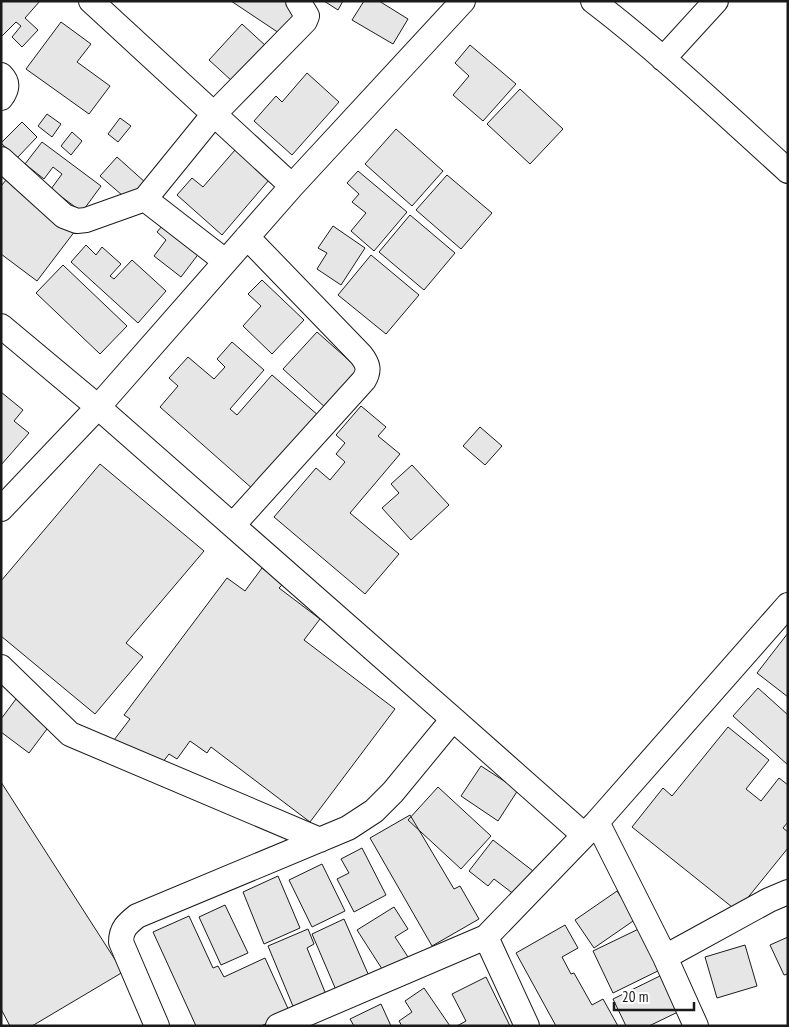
<svg xmlns="http://www.w3.org/2000/svg" width="789" height="1027" viewBox="0 0 789 1027" font-family="'PT Sans Narrow',sans-serif">
<style>
.building{fill:#e6e6e6;stroke:#1a1a1a}
.lines{fill:none;stroke-linecap:round;stroke-linejoin:round}
.street-casing{stroke:#1a1a1a;stroke-width:26}
.street{stroke:#fff;stroke-width:24}
</style>
<rect width="100%" height="100%" fill="#fff"/>
<path class="building" d="M1 1H40L25 18 38 30 22 47 12 37 21 26 16 22 1 37Z
M231 1H291L306 11 288 39Z
M324 1H343L338 10Z
M364 1H379L408 19 393 44 352 20Z
M61 22 91 44 77 62 110 86 89 114 26 69Z
M242 24 267 47 243 91 209 60Z
M470 45 516 84 483 121 453 95 469 76 455 63Z
M307 73 339 102 292 155 254 121 276 96 282 102Z
M520 89 563 129 530 164 487 124Z
M47 114 61 124 52 137 38 126Z
M120 118 131 126 118 142 108 134Z
M22 122 37 137 17 158 1 143Z
M396 129 443 171 412 206 365 164Z
M72 132 82 141 71 155 61 146Z
M42 142 101 186 82 212 51 189 62 174 53 167 44 179 25 164Z
M235 150 269 180 222 235 177 195 192 178 203 187Z
M117 157 146 183 130 202 100 176Z
M358 171 407 212 374 251 351 231 366 213 352 202 359 194 347 183Z
M447 175 492 213 461 249 416 210Z
M7 179 75 231 37 281 1 254V186Z
M410 215 455 253 424 290 379 252Z
M167 220 203 248 181 277 154 256 166 240 157 232Z
M333 226 365 248 341 285 317 269 327 253 318 248Z
M86 245 96 255 102 247 121 264 110 276 114 279 132 260 166 291 138 323 71 262Z
M371 255 419 295 386 334 338 295Z
M63 265 127 326 100 354 36 293Z
M262 280 304 320 272 354 243 326 261 306 248 294Z
M317 332 361 371 327 409 283 369Z
M232 342 264 370 230 409 237 415 272 375 319 416 254 490 160 407 178 386 169 378 188 357 214 379 225 367 217 359Z
M1 392 23 410 14 421 29 433 1 465Z
M361 406 386 427 378 436 400 454 350 513 399 554 365 594 274 517 316 468 330 480 345 462 336 454 345 443 336 435Z
M480 427 502 446 485 465 463 446Z
M100 464 204 551 126 643 143 657 95 714 1 636V581Z
M412 465 449 505 411 540 382 508 399 493 391 484Z
M262 568 283 584 279 588 320 619 304 640 395 709 310 822 211 747 207 753 190 741 177 759 169 754 156 771 114 740 130 719 124 715 227 578 245 591Z
M788 633V697L757 673Z
M758 688 788 715V765L733 716Z
M16 699 50 725 29 753 1 732V719Z
M728 727 769 760 746 789 761 801 779 778 788 785V822L783 828 788 832V848L737 911 632 827 663 788 672 796Z
M481 766 518 790 498 821 461 796Z
M1 782 123 972 32 1026H10L1 1009Z
M438 787 491 836 461 869 408 820Z
M410 815 454 889 460 886 479 919 432 946 370 838Z
M493 840 533 871 515 895 494 879 488 886 469 871Z
M362 848 386 895 354 912 337 879 349 873 341 859Z
M322 864 345 911 312 927 289 880Z
M278 876 300 928 264 944 243 892Z
M617 891 636 919 594 948 575 920Z
M225 905 248 953 221 965 199 917Z
M394 907 408 929 395 937 408 957 384 972 357 930Z
M189 916 213 968 218 966 224 977 265 958 290 1013 261 1026H196L153 932Z
M344 919 369 976 336 990 312 934Z
M651 923 672 964 613 993 593 951Z
M565 925 578 948 562 957 571 974 574 973 592 1005 603 999 618 1026H556L516 953Z
M308 929 314 944 307 948 327 997 295 1011 268 946Z
M788 937V974L784 975 770 945Z
M745 945 757 986 717 998 705 957Z
M664 974 682 1010 649 1026H626L613 999Z
M486 977 510 1026H457L466 1021 452 994Z
M424 988 450 1026H402L399 1021 412 1012 405 1001Z
M381 1004 391 1026H354L350 1019Z"/>
<g class="lines">
<defs>
<path id="street" d="M91 1 292 186
M593 1C661 53 724 113 788 171
M663 59 716 1
M1 75C9 83 7 90 1 98
M1 159 64 216 77 221 86 220 145 199 225 261
M145 199 214 114 305 21 307 16 298 1
M1 326 98 407 453 719
M1 509 98 407 292 186 463 1
M233 525 364 380C370 370 368 364 361 355L247 237
M1 667 70 734 320 840
M597 822 665 957 696 1026
M486 937 597 822 788 605
M665 957 769 900 788 892
M157 1026 121 942C121 929 127 924 137 916L348 828 374 811 393 792 453 719 584 835
M278 1026 486 937 527 1026"/>
</defs>
<use href="#street" class="street-casing"/>
<use href="#street" class="street"/>
</g>
<rect width="789" height="1027" fill="none" stroke="#1a1a1a" stroke-width="5"/>
<path d="M614 1002v8h80v-8" fill="none" stroke="#1a1a1a" stroke-width="2.5"/>
<text x="622" y="1002" font-size="15" fill="#1a1a1a" stroke="#ffffff" stroke-width="4" paint-order="stroke">20 m</text>
</svg>
